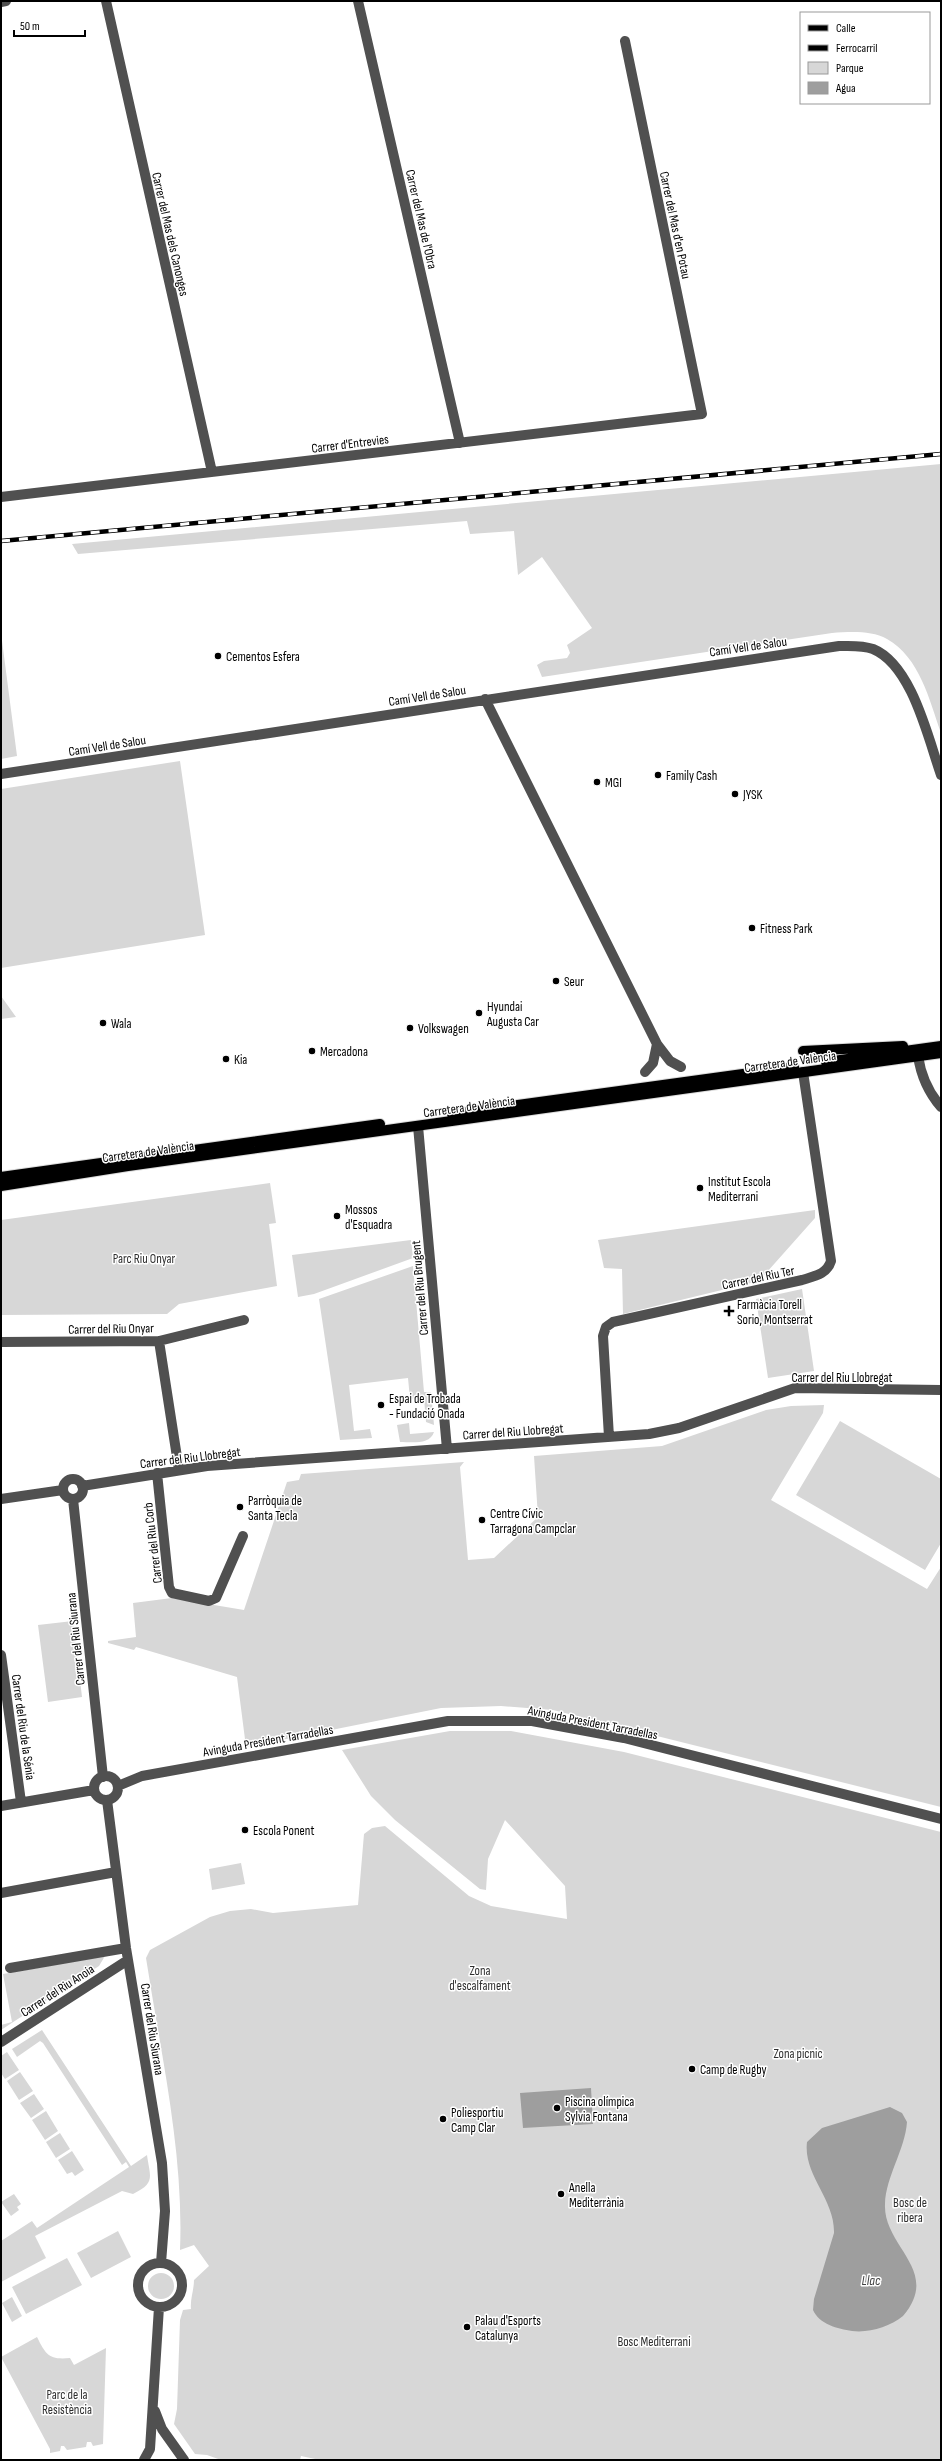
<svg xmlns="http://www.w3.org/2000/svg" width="942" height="2461" viewBox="0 0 942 2461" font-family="'Sofia Sans Condensed',sans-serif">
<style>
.green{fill:#d7d7d7}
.water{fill:#9e9e9e}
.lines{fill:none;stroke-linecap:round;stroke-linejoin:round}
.major-casing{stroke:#dbdbdb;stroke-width:12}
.minor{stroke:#505050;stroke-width:10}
.major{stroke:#000;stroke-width:10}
.rail-casing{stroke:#000;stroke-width:4.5}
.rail{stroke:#fff;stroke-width:3;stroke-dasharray:9;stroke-linecap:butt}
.poi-dot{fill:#000;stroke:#fff;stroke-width:1.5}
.labels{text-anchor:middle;stroke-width:3;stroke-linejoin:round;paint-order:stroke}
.street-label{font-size:13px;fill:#000;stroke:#fff}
.poi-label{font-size:13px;fill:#000;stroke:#fff;text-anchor:start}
.park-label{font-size:13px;fill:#2e2e2e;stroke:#fff}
.water-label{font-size:14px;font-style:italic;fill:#3f3f3f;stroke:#fff}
</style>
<rect width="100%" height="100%" fill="#fff"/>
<path class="green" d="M941 464V733C929 699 920 658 887 639 871 630 849 632 832 633L542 677 537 665 544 661 567 658 570 653 567 645 592 628 542 557 518 575 514 531 470 534 467 521 78 554 72 544Z
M1 633 17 756 1 759Z
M180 761 205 935 1 968V789Z
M1 996 16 1017 1 1019Z
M270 1183 276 1223 269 1224 277 1286 179 1304 167 1314 1 1315V1220Z
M815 1210V1218L759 1281 623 1314 622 1269 604 1268 598 1240Z
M411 1240 413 1258 314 1294 298 1297 292 1255Z
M413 1266 424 1392H431L434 1425 426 1422 424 1398 410 1399 408 1378 349 1385 354 1431 370 1429 372 1438 340 1440 319 1299Z
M802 1289 814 1371 768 1378 756 1299Z
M824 1405 823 1413 771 1500 927 1589 941 1567V1807L553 1710 501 1706 441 1708 246 1747 237 1677 136 1647 134 1650 108 1643V1641L136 1637 133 1603 172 1598 244 1610 287 1482 299 1480 301 1474 464 1462 460 1467 468 1560 494 1558 538 1517 534 1456 662 1446 766 1410 791 1406Z
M840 1421 941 1479V1543L925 1570 796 1495Z
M409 1423 410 1434 434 1432C430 1445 412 1442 400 1442L397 1425Z
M73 1621 82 1697 48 1702 38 1625Z
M450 1731H511L624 1752 941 1832V2460H320L301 2456 300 2460H221L207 2455 195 2454 174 2424 177 2409 180 2320 183 2310 191 2309C190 2299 194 2290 194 2280L209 2266 194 2245 180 2250C184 2153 161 2055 146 1958L150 1950 210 1917 230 1911 251 1909 273 1913 358 1905 364 1834 372 1828 385 1826 469 1896 491 1906 567 1919 565 1886 505 1820 488 1859 486 1890 480 1889 395 1820 371 1796 342 1750Z
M241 1863 245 1884 212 1890 209 1869Z
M105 1956 99 1966 1 2030V2025L12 2022 3 1974Z
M42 2030 131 2166 147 2155C150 2177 156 2183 133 2194L122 2191 35 2236 46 2258 1 2282V2241L32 2221 37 2228 129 2167 126 2162 122 2165 43 2043 40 2041 17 2057 12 2049Z
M7 2052 19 2070 5 2079 1 2073V2056Z
M20 2072 33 2091 19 2100 7 2081Z
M34 2094 44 2109 31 2118 20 2103Z
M46 2111 58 2131 45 2140 32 2120Z
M60 2133 70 2149 56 2158 46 2142Z
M72 2151 84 2170 75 2176 72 2172 67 2174 58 2160Z
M14 2194 21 2204 17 2207 19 2210 11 2216 1 2202Z
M118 2231 131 2257 91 2278 77 2253Z
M67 2258 82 2285 26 2314 12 2287Z
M148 2286a13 13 0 1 1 26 0a13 13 0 1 1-26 0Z
M12 2297 22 2316 12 2322 2 2303Z
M37 2337C46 2355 49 2360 70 2358L74 2365 106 2348 103 2444 93 2446 91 2442H87L86 2447 67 2450 64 2446H61L60 2451 50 2453V2449L1 2357Z"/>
<path class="water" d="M591 2088 593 2124 523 2128 520 2093Z
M890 2107 902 2113 907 2122C905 2150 886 2176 885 2204 883 2247 942 2270 903 2316 889 2327 870 2333 852 2331 838 2329 819 2324 813 2310L814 2299 834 2233C835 2199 803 2175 807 2142L822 2128Z"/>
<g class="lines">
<defs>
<path id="major" d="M803 1051 903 1046
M826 1062 941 1046
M452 1114 794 1067
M1 1177 380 1124
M1 1186 128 1166 941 1053"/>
</defs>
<use href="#major" class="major-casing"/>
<path class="minor" d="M106 1 212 472
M358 1 460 443
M1 2 6 1
M1 497 702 414 625 41
M485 699 657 1044
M1 774 839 646C850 646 862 645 873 649 912 665 928 738 941 775
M918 1056C921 1076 928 1092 941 1107
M645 1072 653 1063 657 1044 670 1061 681 1067
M418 1126 447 1449
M159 1341 179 1470
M1 1342 159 1341 244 1320
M609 1437 603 1336 606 1327 613 1322 802 1280C815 1276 827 1274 831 1261L803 1072
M157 1473 169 1587 172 1593 209 1601 216 1598 243 1536
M63 1489a10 10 0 1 1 20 0a10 10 0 1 1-20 0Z
M82 1486 207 1466 649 1434 679 1428 795 1388 941 1390
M1 1499 63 1490
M73 1499 103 1777
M1 1655 21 1802
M94 1788a12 12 0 1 1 24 0a12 12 0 1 1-24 0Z
M118 1786 142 1776 448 1721H532L624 1738 941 1819
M107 1800 126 1948 162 2163 165 2211 161 2263
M1 1806 94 1790
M1 1893 116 1872
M10 1968 126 1948
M1 2042 128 1960
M138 2285a22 22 0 1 1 44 0a22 22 0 1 1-44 0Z
M155 2411 162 2429 184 2460
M144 2460 150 2449 159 2307"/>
<use href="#major" class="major"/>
<defs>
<path id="rail" d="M1 541 941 454"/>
</defs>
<use href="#rail" class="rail-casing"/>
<use href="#rail" class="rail"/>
</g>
<g class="poi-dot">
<circle cx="218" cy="656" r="4"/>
<circle cx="658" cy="775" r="4"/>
<circle cx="597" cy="782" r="4"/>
<circle cx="735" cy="794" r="4"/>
<circle cx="752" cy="928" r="4"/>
<circle cx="556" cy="981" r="4"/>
<circle cx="479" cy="1013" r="4"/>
<circle cx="103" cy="1023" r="4"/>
<circle cx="410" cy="1028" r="4"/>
<circle cx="312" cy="1051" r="4"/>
<circle cx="226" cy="1059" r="4"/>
<circle cx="700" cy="1188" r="4"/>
<circle cx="337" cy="1216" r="4"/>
<path d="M727 1305h4v4h4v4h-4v4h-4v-4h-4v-4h4z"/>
<circle cx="381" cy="1405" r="4"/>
<circle cx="240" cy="1507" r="4"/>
<circle cx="482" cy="1520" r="4"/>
<circle cx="245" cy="1830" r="4"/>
<circle cx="692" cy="2069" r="4"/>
<circle cx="557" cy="2108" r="4"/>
<circle cx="443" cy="2119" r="4"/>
<circle cx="561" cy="2194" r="4"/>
<circle cx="467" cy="2327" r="4"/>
</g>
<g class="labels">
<g class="street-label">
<text transform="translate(422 219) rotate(77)" y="5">Carrer del Mas de l'Obra</text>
<text transform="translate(676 225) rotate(78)" y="5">Carrer del Mas d'en Potau</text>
<text transform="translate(171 234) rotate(77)" y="5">Carrer del Mas dels Canonges</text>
<text transform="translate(350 443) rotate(-7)" y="5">Carrer d'Entrevies</text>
<text transform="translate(748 646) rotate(-8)" y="5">Camí Vell de Salou</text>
<text transform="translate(427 695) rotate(-9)" y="5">Camí Vell de Salou</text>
<text transform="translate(107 745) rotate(-9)" y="5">Camí Vell de Salou</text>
<text transform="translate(790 1061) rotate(-8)" y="5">Carretera de València</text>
<text transform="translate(469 1106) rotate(-8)" y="5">Carretera de València</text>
<text transform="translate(148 1151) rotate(-8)" y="5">Carretera de València</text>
<text transform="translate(758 1277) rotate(-12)" y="5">Carrer del Riu Ter</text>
<text transform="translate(419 1288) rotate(-95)" y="5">Carrer del Riu Brugent</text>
<text transform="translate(111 1328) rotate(-1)" y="5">Carrer del Riu Onyar</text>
<text x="842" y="1382">Carrer del Riu Llobregat</text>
<text transform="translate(513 1431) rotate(-4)" y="5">Carrer del Riu Llobregat</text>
<text transform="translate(190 1457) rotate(-7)" y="5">Carrer del Riu Llobregat</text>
<text transform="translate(152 1543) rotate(-97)" y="5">Carrer del Riu Corb</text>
<text transform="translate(75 1639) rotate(-96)" y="5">Carrer del Riu Siurana</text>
<text transform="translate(593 1722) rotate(11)" y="5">Avinguda President Tarradellas</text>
<text transform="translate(24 1727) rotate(82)" y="5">Carrer del Riu de la Sénia</text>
<text transform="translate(268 1740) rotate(-10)" y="5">Avinguda President Tarradellas</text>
<text transform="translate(57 1990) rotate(-33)" y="5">Carrer del Riu Anoia</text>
<text transform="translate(153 2029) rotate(81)" y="5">Carrer del Riu Siurana</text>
</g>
<g class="poi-label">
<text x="226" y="661">Cementos Esfera</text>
<text x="666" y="780">Family Cash</text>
<text x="605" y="787">MGI</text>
<text x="743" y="799">JYSK</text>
<text x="760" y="933">Fitness Park</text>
<text x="564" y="986">Seur</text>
<text x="487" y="1011">Hyundai<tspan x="487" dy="15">Augusta Car</tspan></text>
<text x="111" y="1028">Wala</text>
<text x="418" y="1033">Volkswagen</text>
<text x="320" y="1056">Mercadona</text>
<text x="234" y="1064">Kia</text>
<text x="708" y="1186">Institut Escola<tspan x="708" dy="15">Mediterrani</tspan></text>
<text x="345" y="1214">Mossos<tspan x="345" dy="15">d'Esquadra</tspan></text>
<text x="737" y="1309">Farmàcia Torell<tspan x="737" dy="15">Sorio, Montserrat</tspan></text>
<text x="389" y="1403">Espai de Trobada<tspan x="389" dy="15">- Fundació Onada</tspan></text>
<text x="248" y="1505">Parròquia de<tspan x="248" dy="15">Santa Tecla</tspan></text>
<text x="490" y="1518">Centre Cívic<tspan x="490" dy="15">Tarragona Campclar</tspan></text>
<text x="253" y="1835">Escola Ponent</text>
<text x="700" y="2074">Camp de Rugby</text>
<text x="565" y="2106">Piscina olímpica<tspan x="565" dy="15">Sylvia Fontana</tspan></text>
<text x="451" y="2117">Poliesportiu<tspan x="451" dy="15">Camp Clar</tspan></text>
<text x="569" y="2192">Anella<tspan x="569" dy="15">Mediterrània</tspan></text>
<text x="475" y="2325">Palau d'Esports<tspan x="475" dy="15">Catalunya</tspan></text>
</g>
<g class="park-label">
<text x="144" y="1263">Parc Riu Onyar</text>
<text x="480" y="1975">Zona<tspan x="480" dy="15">d'escalfament</tspan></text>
<text x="798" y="2058">Zona picnic</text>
<text x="910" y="2207">Bosc de<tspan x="910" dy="15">ribera</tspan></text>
<text x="654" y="2346">Bosc Mediterrani</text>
<text x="67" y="2399">Parc de la<tspan x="67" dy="15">Resistència</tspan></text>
</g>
<g class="water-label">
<text x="871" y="2285">Llac</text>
</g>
</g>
<rect width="942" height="2461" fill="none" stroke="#000000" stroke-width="4"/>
<rect x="800" y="12" width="130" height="92" fill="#ffffff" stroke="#999999"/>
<rect x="808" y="25" width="20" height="6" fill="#000000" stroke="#999999"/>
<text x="836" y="32" font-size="12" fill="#000000">Calle</text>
<rect x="808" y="45" width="20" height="6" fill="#000000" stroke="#999999"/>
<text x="836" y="52" font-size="12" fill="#000000">Ferrocarril</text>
<rect x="808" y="62" width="20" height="12" fill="#d7d7d7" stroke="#999999"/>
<text x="836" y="72" font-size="12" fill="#000000">Parque</text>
<rect x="808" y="82" width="20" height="12" fill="#9e9e9e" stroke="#999999"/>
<text x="836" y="92" font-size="12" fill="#000000">Agua</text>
<path d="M14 30v6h71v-6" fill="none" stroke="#000000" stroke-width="2"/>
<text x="20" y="30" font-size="12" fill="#000000" stroke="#ffffff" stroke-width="3" paint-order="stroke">50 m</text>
</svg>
